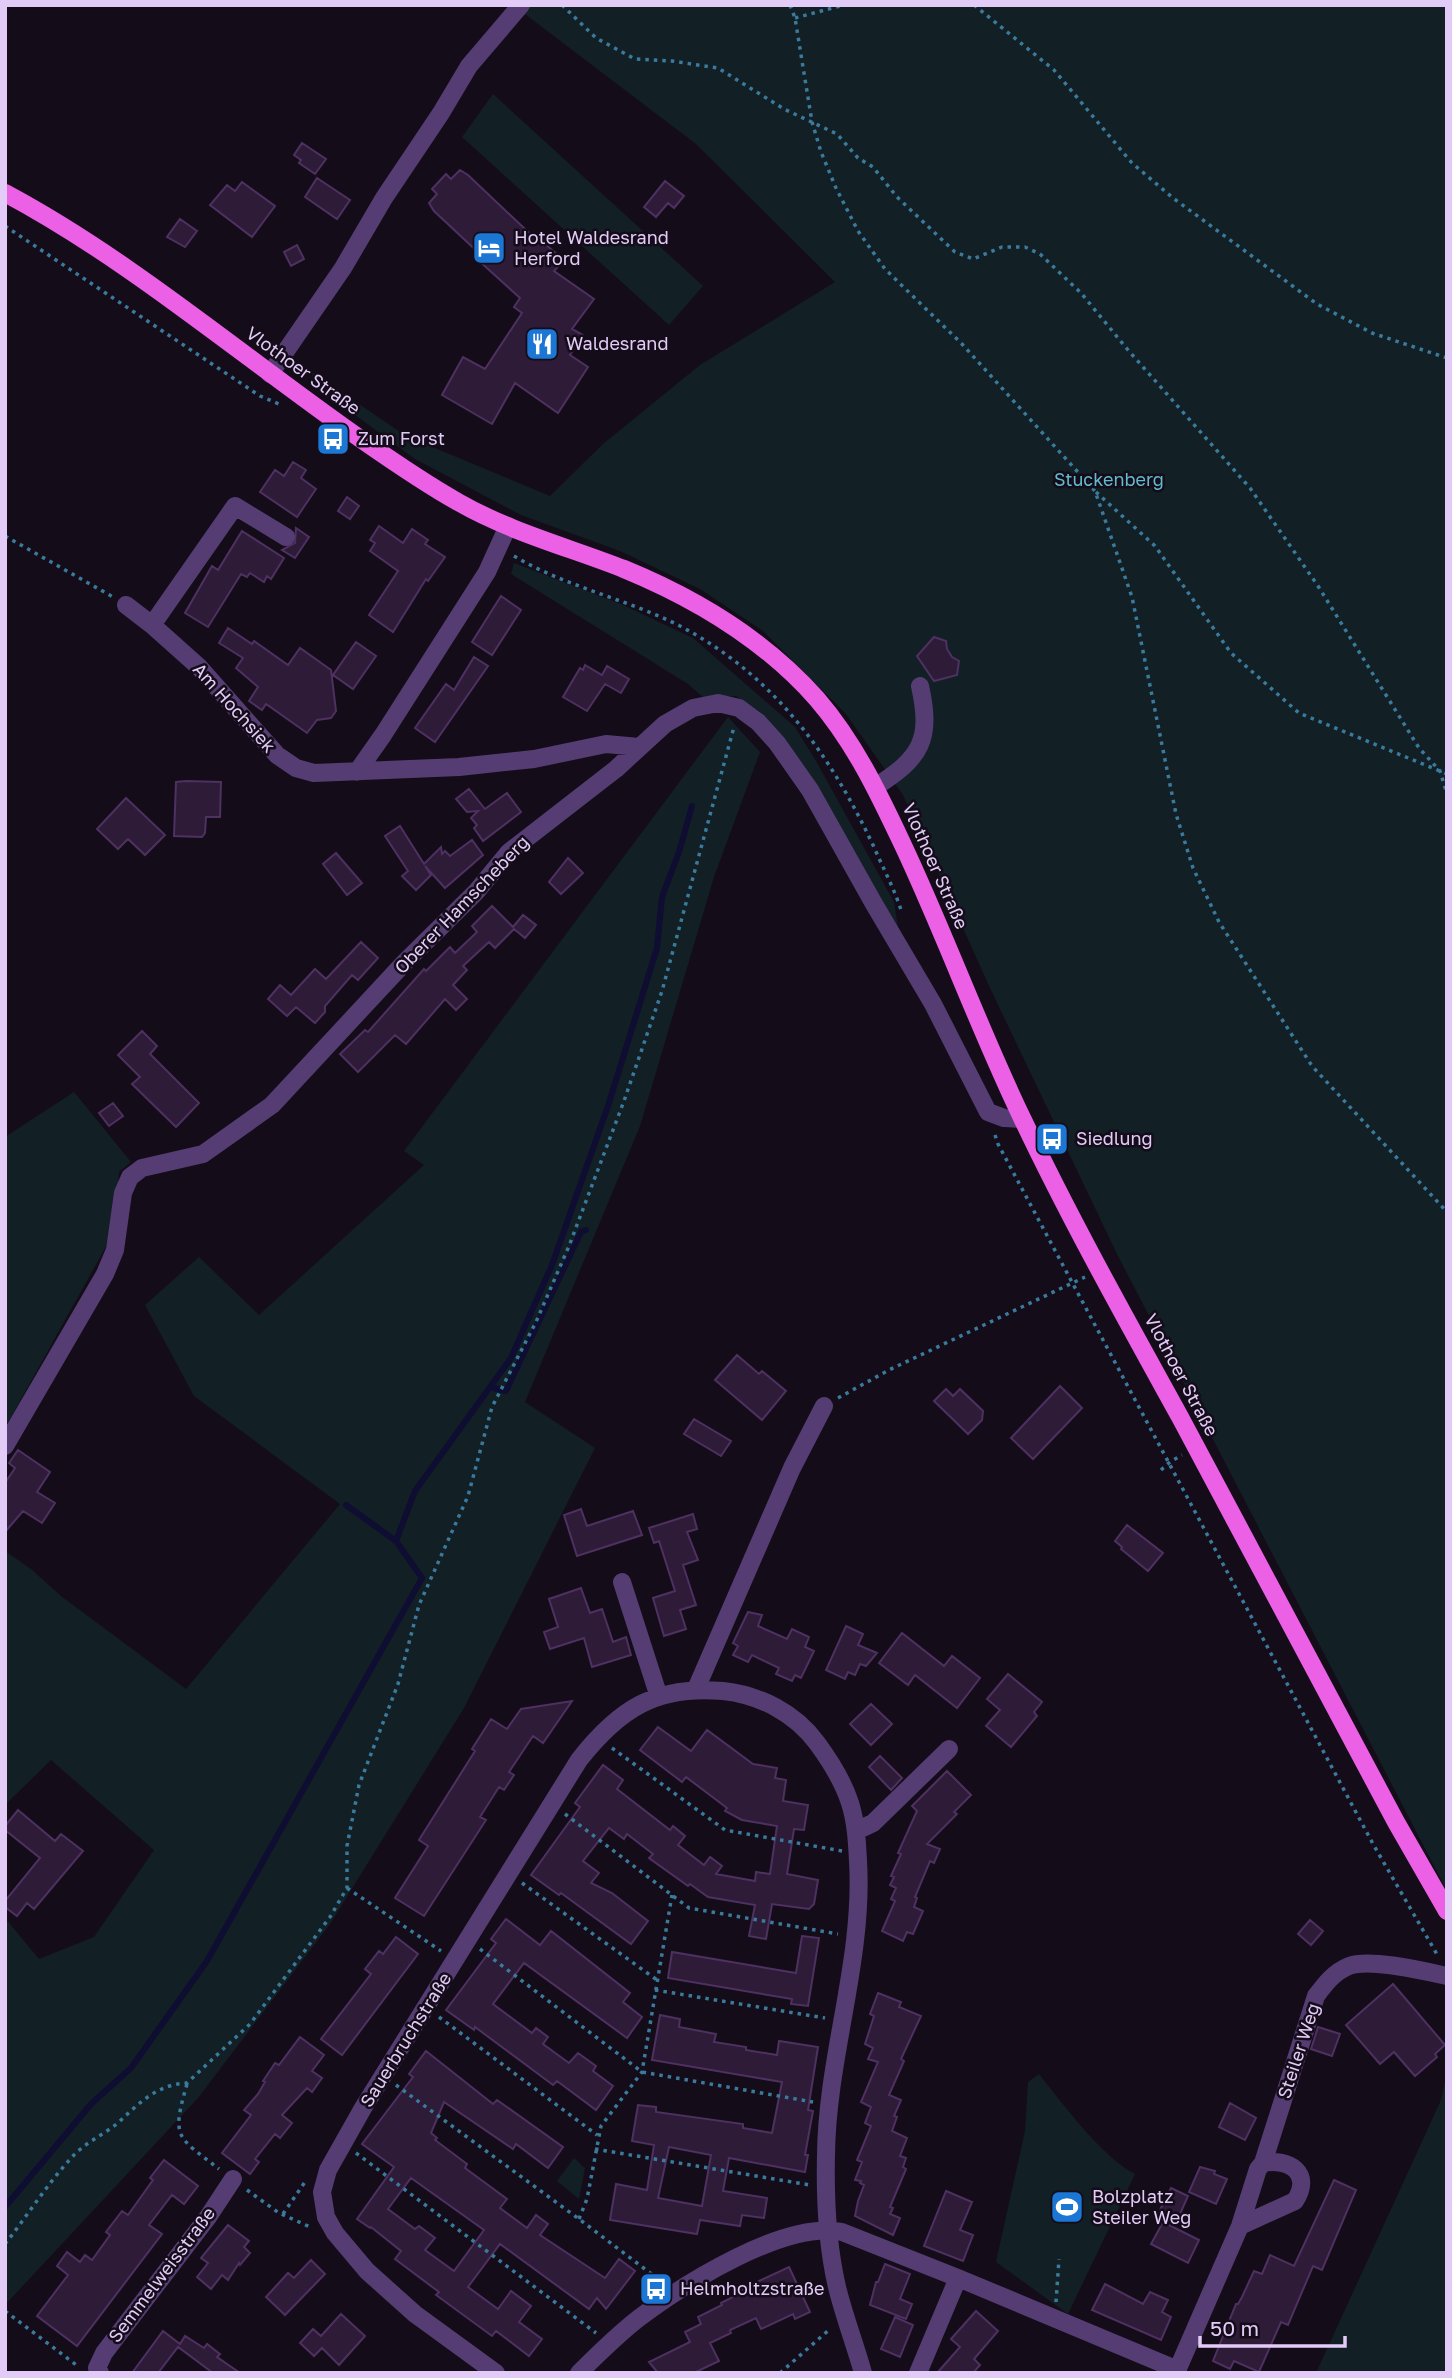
<svg xmlns="http://www.w3.org/2000/svg" width="1452" height="2378" viewBox="0 0 1452 2378" font-family="'Golos Text',sans-serif">
<style>
.green{fill:#121f25}
.lines{fill:none;stroke-linecap:round;stroke-linejoin:round}
.stream{stroke:#0f0d31;stroke-width:6}
.building{fill:#2d1b38;stroke:#4e3061;stroke-width:2;fill-rule:evenodd}
.path{stroke:#3a7b9d;stroke-width:3.5;stroke-dasharray:3.5 5;stroke-linecap:butt}
.minor{stroke:#553d73;stroke-width:18}
.major{stroke:#eb60e5;stroke-width:18}
.labels{text-anchor:middle;stroke-width:5;stroke-linejoin:round;paint-order:stroke}
.poi-label{font-size:18px;fill:#e3cbf8;stroke:#140d19;text-anchor:start}
.street-label{font-size:18px;fill:#e3cbf8;stroke:#140d19}
.park-label{font-size:18px;fill:#62bcce;stroke:#140d19}
</style>
<rect width="100%" height="100%" fill="#140d19"/>
<path class="green" d="M513 5H1447V1891L1117 1254 990 988 903 795 846 714 763 631 700 589 620 551 521 515 415 459 313 384 312 372 406 436 550 496 603 444 700 365 835 282 696 144Z
M493 94 703 286 669 325 462 137Z
M514 563 623 605 693 638 795 727 816 761 894 902 899 934 786 740 759 711 736 696 704 698 688 684 511 574Z
M728 717 760 752 714 877 640 1126 525 1402 595 1448 464 1708 330 1924 198 2098 5 2305V1918L39 1959 94 1937 154 1850 51 1760 5 1805V1551L31 1569 61 1596 186 1689 340 1504 194 1396 145 1305 199 1257 259 1315 424 1165 404 1151Z
M74 1092 131 1162 119 1172 113 1234 5 1428V1137Z
M1447 2072V2373H1316L1441 2100Z
M1039 2074C1063 2104 1102 2157 1135 2174L1068 2314 996 2262 1025 2131 1028 2082Z
M574 2158 585 2168 579 2199 557 2181Z"/>
<g class="lines">
<path class="stream" d="M490 1387 506 1391 581 1232 586 1230
M346 1505 396 1541
M5 2207 91 2104 131 2068 207 1961 422 1578 396 1541 415 1491 511 1358 552 1265 608 1106 657 948 662 897 679 852 692 806"/>
</g>
<path class="building" d="M302 143 326 159 315 174 299 163 301 160 294 155Z
M460 170 468 175 543 246 545 244 564 260 554 271 594 299 572 329 583 335 570 355 588 367 558 413 515 383 492 424 442 395 463 357 485 369 522 313 514 307 520 298 478 260 482 256 434 211 429 203 437 194 432 189 446 174 451 179Z
M317 178 350 200 337 219 305 197Z
M665 181 684 196 674 208 668 203 656 217 644 207Z
M242 182 275 206 252 237 210 205 227 185 235 191Z
M180 219 197 231 185 247 167 237Z
M297 245 304 259 291 266 284 252Z
M293 462 306 470 301 478 316 489 297 517 260 492 275 470 284 476Z
M347 497 359 506 350 519 338 511Z
M379 526 403 543 412 529 428 540 425 544 445 557 428 581 426 579 393 632 369 615 398 571 370 551 375 543 370 540Z
M296 528 309 537 295 558 282 550 295 543Z
M242 531 284 558 271 579 267 576 264 582 250 573 247 577 241 574 208 627 185 613 212 566 218 570Z
M501 596 521 610 492 655 472 642Z
M228 628 252 644 254 641 288 665 300 648 331 670 336 711 331 718 317 720 307 733 266 704 262 710 249 701 258 687 236 668 243 658 219 643Z
M934 637 946 641 947 649 952 657 959 661 957 675 934 681 917 656Z
M356 642 376 656 353 689 333 675Z
M474 657 488 666 435 742 415 728 446 684 454 690Z
M585 665 602 675 607 666 629 679 621 693 605 684 587 711 563 697 580 668 583 670Z
M186 781 221 782 220 817H206L205 833 202 837 174 836 176 782Z
M469 789 485 809 507 793 521 812 483 841 474 828 477 825 471 818 478 811 467 812 456 799Z
M126 798 165 835 145 855 128 839 118 849 97 829Z
M400 826 424 864 441 847 442 854 445 851 450 856 472 840 483 855 445 888 425 866 431 875 416 890 402 876 408 871 385 836Z
M336 853 362 883 347 895 323 864Z
M568 858 583 873 561 894 549 882Z
M492 906 513 927 523 915 536 925 525 938 514 929 495 948 489 942 463 966 467 970 453 985 467 999 456 1010 445 999 406 1044 395 1035 358 1072 340 1054 365 1030 368 1032 424 969 426 971 450 947 455 953 477 932 472 926Z
M361 942 378 958 358 980 352 975 325 1006V1012L315 1023 296 1007 287 1016 268 999 280 985 291 995 315 969 326 979Z
M142 1031 157 1046 150 1054 199 1103 176 1127 132 1084 140 1077 118 1055Z
M113 1103 123 1116 109 1126 99 1113Z
M737 1355 759 1374 762 1371 786 1391 762 1420 715 1380Z
M1060 1386 1082 1408 1033 1459 1011 1438Z
M946 1389 953 1396 960 1389 983 1411 982 1420 968 1434 934 1401Z
M694 1419 731 1441 721 1456 684 1434Z
M18 1450 50 1472 37 1492 55 1503 42 1523 23 1511 5 1532V1483L15 1468 9 1463Z
M581 1509 587 1526 633 1511 642 1535 577 1556 564 1515Z
M693 1514 697 1529 687 1532 698 1560 683 1565 696 1605 680 1610 686 1629 664 1636 653 1598 675 1591 659 1541 654 1543 649 1528Z
M1127 1525 1163 1553 1148 1571 1121 1549 1122 1547 1115 1541Z
M581 1588 590 1613 602 1609 613 1642 626 1637 631 1655 592 1667 584 1638 550 1649 544 1632 558 1627 549 1599Z
M748 1612 762 1615 758 1626 787 1639 792 1629 809 1637 805 1647 814 1651 801 1678 795 1675 792 1681 776 1674 779 1668 752 1655 748 1662 733 1655 738 1646 733 1643Z
M846 1626 863 1634 858 1645 877 1653 866 1666 860 1664 855 1675 848 1672 845 1679 826 1670Z
M902 1633 944 1666 952 1656 980 1678 957 1708 915 1675 908 1685 879 1663Z
M1008 1674 1042 1702 1034 1712 1037 1716 1011 1747 986 1726 1000 1710 987 1699Z
M572 1701 543 1743 533 1736 509 1772 514 1775 504 1790 499 1787 480 1817 486 1820 424 1916 395 1898 428 1846 419 1840 475 1751 472 1749 491 1719 507 1729 521 1709Z
M871 1704 892 1724 871 1745 850 1724Z
M658 1727 691 1751 707 1730 753 1764 777 1768 775 1778 786 1780 783 1801 808 1805 804 1830 794 1829 787 1874 818 1880 814 1904 809 1909 772 1904 766 1939 749 1936 755 1905 708 1897 690 1884 688 1886 649 1858 653 1854 627 1834 624 1839 609 1828 583 1861 599 1873 591 1883 612 1893 648 1921 631 1944 561 1893 559 1895 531 1875 580 1807 575 1803 603 1765 623 1780 617 1789 670 1830 673 1826 685 1836 678 1845 704 1865 710 1857 722 1866 716 1874 755 1881 756 1872 770 1874 777 1826 742 1820 725 1811 727 1808 686 1777 682 1782 640 1750Z
M880 1756 902 1778 891 1790 869 1767Z
M947 1771 971 1795 954 1812 957 1814 927 1844 940 1849 934 1863 930 1861 915 1897 917 1898 914 1907 923 1911 913 1934 907 1932 903 1941 882 1931 895 1901 891 1899 896 1888 890 1885 894 1877 891 1876 901 1854 898 1853 917 1811 912 1806Z
M18 1810 55 1841 61 1834 83 1851 34 1909 27 1903 17 1916 5 1907V1901L40 1858 5 1830V1826Z
M506 1919 540 1945 551 1931 630 1993 623 2002 642 2017 627 2038 524 1963 493 2004 532 2033 536 2028 548 2037 543 2044 569 2063 578 2053 596 2066 593 2071 613 2086 596 2110 557 2081 553 2085 475 2027 474 2030 446 2010 496 1943 491 1939Z
M1310 1920 1323 1931 1311 1945 1298 1934Z
M802 1936 819 1938 808 2006 791 2004 792 1999 668 1978 672 1952 796 1973Z
M396 1937 418 1954 342 2055 321 2039 371 1974 365 1969 379 1951 383 1954Z
M1393 1984 1445 2045 1435 2054 1437 2057 1415 2076 1394 2052 1380 2064 1346 2025Z
M878 1993 901 2002 899 2007 921 2016 901 2059 904 2061 889 2095 901 2100 894 2116 897 2117 892 2131 907 2138 900 2156 906 2158 903 2167 906 2169 890 2207 893 2208 890 2214 900 2218 893 2235 855 2216 858 2201 864 2185 860 2183 861 2181 855 2180 862 2162 857 2160 871 2126 865 2123 871 2107 861 2102 878 2062 868 2059 873 2048 865 2044 874 2016 870 2014Z
M660 2015 680 2019 679 2027 716 2034 714 2042 746 2047V2050L777 2055 779 2041 818 2047 808 2110 813 2111 805 2155H808L805 2172 729 2158 723 2191 767 2198 764 2218 742 2215 740 2226 700 2220 697 2234 610 2220 616 2184 647 2190 654 2145 632 2141 638 2105 656 2107V2112L743 2124V2128L772 2133 782 2082 652 2060ZM669 2147 711 2155 702 2206 658 2198Z
M1318 2027 1340 2034 1332 2056 1311 2049Z
M300 2037 324 2055 312 2071 322 2078 312 2092 307 2088 282 2115 292 2123 280 2138 275 2134 255 2159 259 2162 250 2174 222 2153 251 2115 244 2110 258 2094 265 2082 263 2081 275 2063 279 2065Z
M426 2051 493 2104 497 2100 563 2147 548 2168 516 2144 513 2149 444 2102 431 2133 437 2138 435 2140 467 2164 465 2168 507 2199 500 2208 527 2228 536 2215 548 2224 540 2235 605 2278 619 2259 635 2271 606 2309 597 2298 589 2309 500 2244 468 2287 498 2309 511 2291 531 2306 519 2322 542 2339 529 2356 496 2331 492 2336 436 2295 439 2292 395 2259 401 2251 371 2227 370 2228 357 2219 394 2167 362 2144 413 2077 409 2074ZM411 2178 484 2230 454 2271 425 2250 435 2238 419 2226 415 2229 388 2209Z
M1230 2103 1256 2118 1245 2140 1219 2127Z
M164 2160 198 2186 184 2204 172 2195 149 2225 162 2234 77 2346 37 2316 68 2275 57 2266 67 2252 80 2262 85 2255 92 2260 110 2235 106 2232 122 2211 128 2215 153 2180 150 2178Z
M1200 2167 1215 2171 1214 2174 1227 2179 1216 2204 1189 2192Z
M1334 2180 1356 2190 1322 2270 1313 2266 1288 2325 1281 2322 1259 2372 1234 2361 1230 2369 1213 2361 1236 2304H1238L1242 2297 1254 2271 1262 2274 1270 2255 1294 2266Z
M1171 2188 1188 2196 1177 2221 1160 2210Z
M946 2191 972 2202 960 2230 973 2235 963 2261 924 2246Z
M1163 2222 1199 2240 1188 2263 1151 2244Z
M228 2225 249 2241 244 2247 250 2253 240 2265 239 2263 228 2280 222 2275 211 2289 197 2277 208 2263 201 2258Z
M311 2260 325 2274 285 2315 266 2297 288 2273 294 2278Z
M885 2264 910 2274 900 2299 912 2304 906 2319 870 2305 876 2282H878Z
M789 2267 810 2312 795 2319 793 2314 761 2329 756 2318 730 2330 731 2333 710 2343 719 2361 694 2373H658L649 2362 690 2342 685 2332 701 2324 698 2317 722 2305 721 2303 743 2292 742 2289Z
M1105 2284 1143 2304 1150 2292 1168 2300 1162 2312 1171 2317 1161 2340 1092 2310Z
M976 2311 998 2331 974 2359 980 2365 973 2373H937L960 2347 951 2339Z
M341 2314 365 2336 339 2365 322 2348 314 2356 300 2343 313 2329 321 2336Z
M895 2317 913 2325 900 2357 881 2349Z
M163 2331 180 2344 185 2336 204 2348 207 2344 220 2354 217 2357 240 2373H213L178 2347 158 2373H132Z"/>
<g class="lines">
<path class="path" d="M562 5 596 38 635 59 672 61 718 68 784 109 837 134 858 158 873 167 897 197 955 252 973 259 1002 247H1025L1040 254 1081 293 1128 350 1250 488 1318 586 1419 748 1440 771 1447 794
M790 5 795 18 812 122 821 152 836 188 858 231 885 269 962 344 1095 491 1132 597 1176 814 1193 868 1219 922 1312 1066 1447 1212
M974 5 1054 70 1132 163 1173 198 1317 304 1372 333 1447 358
M795 18 844 5
M5 226 260 396 279 404
M1096 492 1155 546 1231 653 1299 713 1447 774
M5 536 113 597
M514 556C566 587 627 599 680 626 773 675 829 752 873 845 883 868 895 890 902 913
M995 1135 998 1144 1373 1844 1438 1956
M838 1398 889 1370 1085 1277
M1161 1470 1170 1462 1182 1455
M612 1748 725 1830 842 1851
M565 1814 689 1908 838 1934
M522 1883 657 1980
M347 1888 441 1951
M480 1949 642 2072 813 2102
M655 1990 825 2018
M439 2017 597 2135
M187 2084C171 2139 177 2136 219 2169
M396 2085 579 2219 662 2282
M595 2149 810 2185
M356 2153 596 2333
M247 2190 279 2213 310 2227
M283 2214 307 2179
M579 2219 587 2199 601 2126 642 2072 672 1895
M5 2244C28 2215 49 2181 75 2154 88 2141 105 2134 119 2122 139 2103 158 2084 187 2083L250 2024 330 1917 347 1888V1846L359 1785 398 1684 419 1605 468 1496 492 1407 536 1322 569 1246 624 1101 662 991 734 727
M1056 2302 1059 2259
M5 2311 79 2367
M780 2373 830 2329"/>
<path class="minor" d="M270 374 343 268 384 198 441 113 469 66 521 5
M126 605 152 625 199 667 277 755 296 768 314 773 459 767 534 759 606 744 639 747
M152 625 235 506 286 537
M357 772 383 735 487 572 508 526
M875 787C921 758 932 740 920 686
M5 1446 105 1274 115 1250 123 1193 130 1177 142 1168 203 1154 272 1105 404 963 476 892 509 852 616 769 665 724 693 708 718 703 739 708 758 722 777 743 810 790 874 904 933 1004 988 1112 1004 1118 1022 1119
M622 1582 659 1697
M696 1689 792 1468 824 1406
M856 1831 873 1823 949 1749
M1263 2163 1316 1996C1325 1984 1334 1972 1349 1966 1370 1958 1424 1971 1447 1976
M100 2373 97 2368 104 2353 208 2217 233 2179
M496 2373 415 2314 367 2271 335 2233 326 2217 322 2192 328 2170 363 2108 579 1760C619 1709 656 1685 723 1691 760 1695 795 1713 817 1743 831 1762 843 1781 850 1803 856 1822 857 1841 858 1861 864 1960 827 2056 826 2155 825 2198 827 2244 837 2287 844 2316 855 2344 863 2373
M579 2373C598 2354 617 2335 639 2318 684 2284 785 2220 842 2232L958 2278 1178 2370
M918 2373 958 2278
M1176 2373 1240 2226 1258 2169 1263 2163C1289 2158 1313 2173 1295 2201L1240 2226"/>
<path class="major" d="M5 193C127 258 241 355 355 435 388 458 422 482 458 502 510 532 568 547 624 569 697 599 764 639 817 699 854 742 878 792 902 843 945 934 979 1029 1023 1120 1071 1221 1126 1319 1180 1417 1252 1552 1324 1687 1396 1822L1447 1911"/>
</g>
<defs>
<symbol id="hotel-square" viewBox="-11 -11 22 22"><rect x="-9" y="-9" width="18" height="18" rx="4" fill="#1b76d4" stroke="#140d19"/><path d="M-6-4.5h1.5V1H6V5H4.5V3h-9V5H-6ZM-4 0a1.8 1.8 0 1 1 3.6 0ZM.5 0V-2.5h3Q6-2.5 6 0Z" fill="#fff"/></symbol>
<symbol id="restaurant-square" viewBox="-11 -11 22 22"><rect x="-9" y="-9" width="18" height="18" rx="4" fill="#1b76d4" stroke="#140d19"/><path d="M-5-6h1v4h1v-4h1v4h1v-4h1v5L-1.5 .5V6h-2V.5L-5-1ZM5-6V6H3V1.5H1.5Q1.5-4 5-6Z" fill="#fff"/></symbol>
<symbol id="bus-square" viewBox="-11 -11 22 22"><rect x="-9" y="-9" width="18" height="18" rx="4" fill="#1b76d4" stroke="#140d19"/><path d="M-5-6H5V4H4V6H2V4H-2V6H-4V4H-5ZM-3.5-4V0h7V-4ZM-3.5 1.2v1.5H-2V1.2ZM2 1.2v1.5H3.5V1.2Z" fill="#fff"/></symbol>
<symbol id="stadium-square" viewBox="-11 -11 22 22"><rect x="-9" y="-9" width="18" height="18" rx="4" fill="#1b76d4" stroke="#140d19"/><path d="M0-5a6.5 5 0 1 0 0 10a6.5 5 0 1 0 0-10ZM-3.5-1.8h7v3.6h-7Z" fill="#fff"/></symbol>
</defs>
<g fill-rule="evenodd">
<use href="#hotel-square" x="470" y="229" width="38" height="38"/>
<use href="#restaurant-square" x="523" y="325" width="38" height="38"/>
<use href="#bus-square" x="314" y="420" width="38" height="38"/>
<use href="#bus-square" x="1033" y="1120" width="38" height="38"/>
<use href="#stadium-square" x="1048" y="2188" width="38" height="38"/>
<use href="#bus-square" x="637" y="2270" width="38" height="38"/>
</g>
<g class="labels">
<g class="poi-label">
<text x="514" y="244">Hotel Waldesrand<tspan x="514" dy="21">Herford</tspan></text>
<text x="566" y="350">Waldesrand</text>
<text x="358" y="445">Zum Forst</text>
<text x="1076" y="1145">Siedlung</text>
<text x="1092" y="2203">Bolzplatz<tspan x="1092" dy="21">Steiler Weg</tspan></text>
<text x="680" y="2295">Helmholtzstraße</text>
</g>
<g class="street-label">
<text transform="translate(303 371) rotate(36)" y="6">Vlothoer Straße</text>
<text transform="translate(234 708) rotate(48)" y="6">Am Hochsiek</text>
<text transform="translate(935 866) rotate(66)" y="6">Vlothoer Straße</text>
<text transform="translate(462 905) rotate(-46)" y="6">Oberer Hamscheberg</text>
<text transform="translate(1181 1375) rotate(62)" y="6">Vlothoer Straße</text>
<text transform="translate(406 2040) rotate(-58)" y="6">Sauerbruchstraße</text>
<text transform="translate(1299 2051) rotate(-72)" y="6">Steiler Weg</text>
<text transform="translate(162 2275) rotate(-53)" y="6">Semmelweisstraße</text>
</g>
<g class="park-label">
<text x="1109" y="486">Stuckenberg</text>
</g>
</g>
<rect width="1452" height="2378" fill="none" stroke="#e3cbf8" stroke-width="14"/>
<path d="M1200 2336v10h145v-10" fill="none" stroke="#e3cbf8" stroke-width="3.5"/>
<text x="1210" y="2336" font-size="21" fill="#e3cbf8" stroke="#140d19" stroke-width="5" paint-order="stroke">50 m</text>
</svg>
